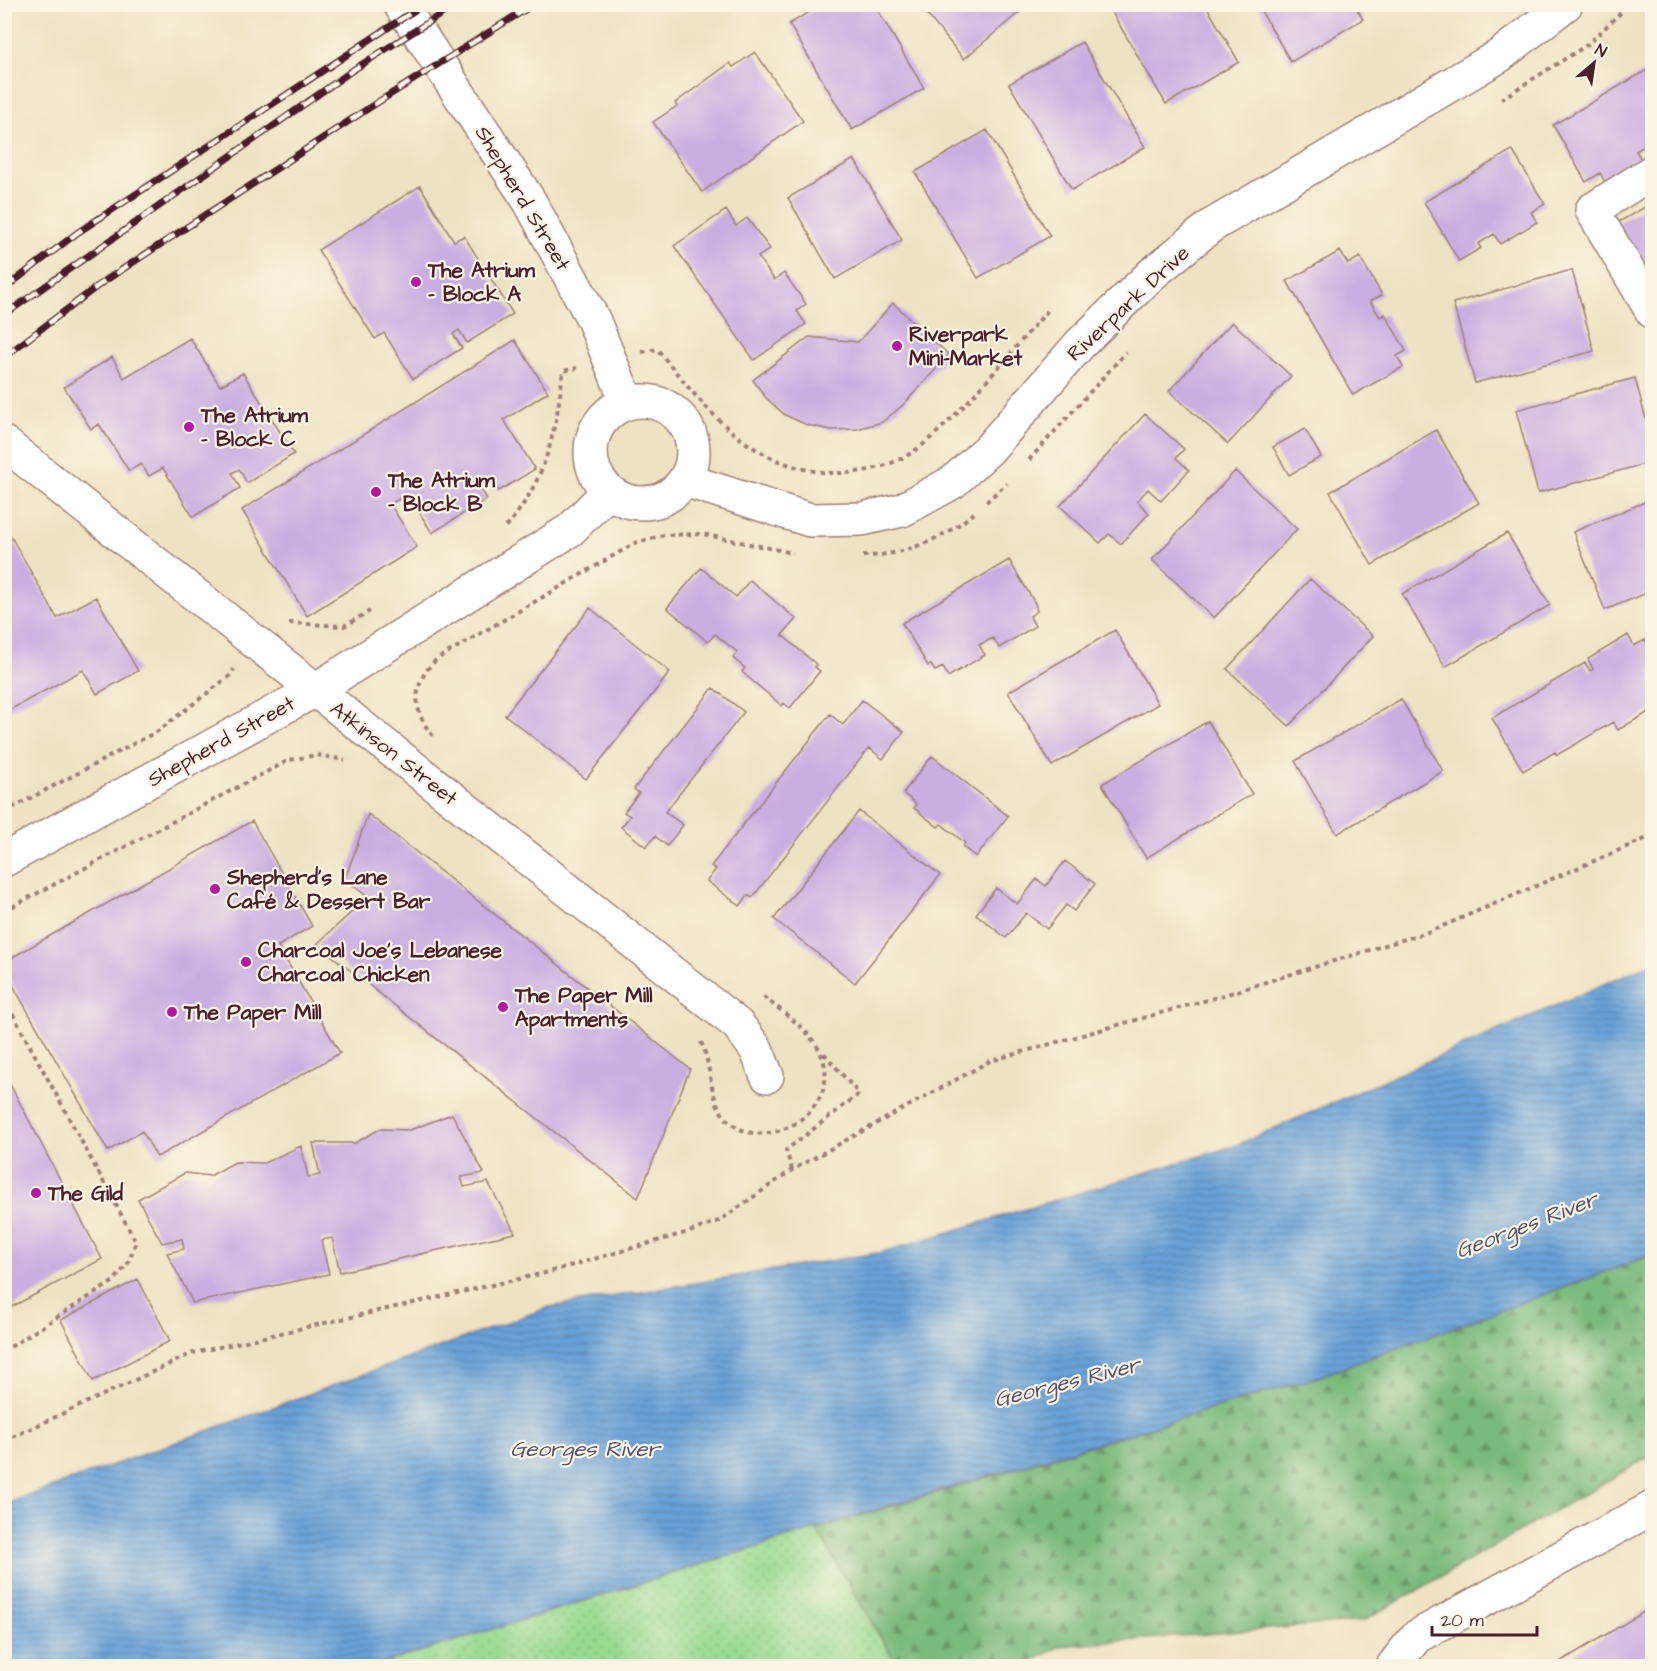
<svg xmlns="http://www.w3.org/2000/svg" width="1657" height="1671" viewBox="0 0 1657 1671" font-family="'Architects Daughter',sans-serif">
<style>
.grass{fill:url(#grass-dots);stroke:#727c5e;stroke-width:1.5}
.forest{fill:url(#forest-firs);stroke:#626c53;stroke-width:1.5}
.water{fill:url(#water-rules);stroke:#5a6082;stroke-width:1.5}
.building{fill:#caade1}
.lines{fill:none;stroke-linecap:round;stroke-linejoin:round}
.minor-casing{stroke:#9c8076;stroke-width:36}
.path{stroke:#9c8076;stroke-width:4;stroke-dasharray:4.5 4.5;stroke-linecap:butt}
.minor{stroke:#fff;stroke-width:33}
.rail-casing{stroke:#4a1f2b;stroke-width:7}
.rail{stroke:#fcf5e5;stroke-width:4.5;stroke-dasharray:14;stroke-linecap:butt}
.poi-dot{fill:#b5179e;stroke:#fcf5e5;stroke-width:2}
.labels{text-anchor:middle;stroke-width:4.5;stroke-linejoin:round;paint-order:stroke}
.street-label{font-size:21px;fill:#4a1f2b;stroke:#fcf5e5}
.poi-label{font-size:21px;font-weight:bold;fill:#4a1f2b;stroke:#fcf5e5;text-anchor:start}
.water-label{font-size:22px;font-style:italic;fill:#565370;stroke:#fcf5e5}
</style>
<defs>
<pattern id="grass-dots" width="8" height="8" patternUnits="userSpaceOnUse" patternTransform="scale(1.5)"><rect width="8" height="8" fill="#99da91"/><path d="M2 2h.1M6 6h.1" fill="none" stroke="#85bb7d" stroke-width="1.8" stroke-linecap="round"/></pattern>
<pattern id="forest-firs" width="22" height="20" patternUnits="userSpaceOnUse" patternTransform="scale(1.5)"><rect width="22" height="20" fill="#7aba7b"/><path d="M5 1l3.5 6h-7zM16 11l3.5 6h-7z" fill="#669765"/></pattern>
<pattern id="water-rules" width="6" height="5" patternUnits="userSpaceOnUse" patternTransform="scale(1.5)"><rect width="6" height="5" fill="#69a2d8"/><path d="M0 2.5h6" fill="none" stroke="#5883af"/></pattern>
</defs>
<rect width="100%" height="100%" fill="#fcf5e5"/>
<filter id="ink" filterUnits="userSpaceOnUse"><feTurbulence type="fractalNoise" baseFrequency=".0167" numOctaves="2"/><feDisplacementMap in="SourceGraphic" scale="12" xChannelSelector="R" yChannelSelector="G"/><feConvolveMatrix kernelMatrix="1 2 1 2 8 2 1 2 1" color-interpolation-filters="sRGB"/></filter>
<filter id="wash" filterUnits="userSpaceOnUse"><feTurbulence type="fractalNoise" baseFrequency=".008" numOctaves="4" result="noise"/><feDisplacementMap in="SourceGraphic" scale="24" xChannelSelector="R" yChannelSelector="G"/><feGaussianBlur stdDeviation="1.35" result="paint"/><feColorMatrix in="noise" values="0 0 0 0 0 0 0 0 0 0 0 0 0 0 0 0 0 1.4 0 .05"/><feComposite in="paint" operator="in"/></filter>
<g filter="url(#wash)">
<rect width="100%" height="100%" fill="#efe2c2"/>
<path class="grass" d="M816 1529 898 1666H374Z"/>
<path class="forest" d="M1652 1255V1455L1364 1621 1060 1646 1024 1666H898L816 1529 1318 1377Z"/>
<path class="water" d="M1652 963V1255L1318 1377 892 1505 374 1666H5V1504L550 1307 883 1252 1234 1146Z"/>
<g id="blocks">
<path class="building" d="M823 4H874L924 88 852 130 789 24Z
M918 4H1029L964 59Z
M1107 4H1205L1239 62 1166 104Z
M1257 4H1354L1363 19 1291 62Z
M1082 42 1145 147 1072 190 1009 84Z
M755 52 803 121 702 192 653 122 677 106 675 103 730 63 733 67Z
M1652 67V141L1636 151 1643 162 1606 184 1600 173 1586 182 1553 125Z
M987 130 1050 236 978 278 915 172Z
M1512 150 1545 204 1531 212 1537 222 1500 244 1494 234 1478 244 1481 248 1459 261 1424 202Z
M854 159 902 240 835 279 788 198Z
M420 186 454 241 464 236 513 314 467 343 459 330 453 334 462 348 413 379 384 333 375 339 318 250Z
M1652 203V283L1617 223Z
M726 210 736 226 747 218 770 249 758 257 774 280 784 273 806 304 797 311 806 324 754 360 674 246Z
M1340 251 1348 264 1360 257 1382 295 1370 301 1380 317 1385 314 1406 351 1397 356 1403 367 1353 395 1287 281Z
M1572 270 1594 351 1475 383 1453 303Z
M893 303 949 355 903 405 882 422 857 429 832 430 807 425 785 415 766 398 753 380 809 337 858 342Z
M1232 322 1291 376 1228 444 1169 391Z
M190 338 220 386 243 373 294 454 247 483 239 469 232 473 240 488 193 517 163 468 149 476 141 464 129 471 99 424 91 429 64 387 112 357 124 378Z
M515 340 548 392 504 420 535 469 499 491 491 477 478 484 487 499 432 533 408 494 390 504 417 547 307 616 242 510Z
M1635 378 1652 442V462L1538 493 1516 410Z
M1145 414 1184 449 1176 458 1189 470 1161 501 1148 489 1137 501 1149 513 1121 544 1109 534 1100 543 1060 506Z
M1305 429 1321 457 1289 475 1273 447Z
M1436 430 1479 503 1372 565 1330 492Z
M1235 471 1297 529 1214 618 1152 560Z
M1652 499V591L1605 610 1573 532Z
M9 533 57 618 96 597 138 671 97 694 83 670 4 713V535Z
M1507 533 1550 605 1445 667 1402 594Z
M1009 560 1035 603 1037 611 1030 616 1035 626 999 648 993 638 979 645 985 655 948 677 943 667 935 671 931 665 928 666 902 623Z
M701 568 736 597 750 580 796 619 782 635 817 665 815 667 820 671 790 708 784 703 782 706 742 672 745 668 733 658 737 652 715 634 708 642 667 608Z
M1310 579 1373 636 1289 726 1227 669Z
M590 608 670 672 586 779 505 715Z
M1115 630 1158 704 1052 766 1008 692Z
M1628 635 1634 646 1645 640 1650 649 1652 647V710L1618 730 1613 722 1557 755 1555 752 1523 771 1492 718 1585 663 1590 671 1593 669 1588 659Z
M713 688 744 712 665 812 683 825 667 846 655 836 646 847 621 827 630 816 624 812 639 793 634 789Z
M1401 699 1443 771 1337 834 1295 761Z
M862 700 904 732 883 759 869 748 752 898 748 895 740 906 707 881 716 869 711 866 830 714 843 725Z
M1208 721 1252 794 1146 858 1102 784Z
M932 756 1008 816 976 857 963 847 965 843 941 824 938 827 914 808 916 804 903 793Z
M859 811 940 875 855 983 774 919Z
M368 814 690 1069 638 1198 317 944 368 897 345 879Z
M252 821 312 926 278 946 340 1053 157 1157 142 1131 108 1151 4 970V962Z
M1065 861 1095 884 1074 911 1066 905 1047 929 1026 913 1006 938 976 914 996 888 1017 904 1037 879 1046 886Z
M4 1073 102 1259 4 1311Z
M452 1114 484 1173 461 1177 464 1187 488 1182 515 1233 340 1272 332 1238 321 1240 329 1274 193 1303 167 1253 184 1249 182 1239 162 1243 138 1199 185 1173 210 1176 235 1162 264 1163 301 1146 308 1177 320 1175 313 1143H355L380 1129 410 1130Z
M138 1279 170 1341 93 1381 61 1320Z
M1652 1607V1666H1553Z"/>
</g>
</g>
<g filter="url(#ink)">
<use href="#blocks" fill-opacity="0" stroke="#9c8076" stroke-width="1.5"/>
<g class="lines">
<defs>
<path id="minor" d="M400 4 530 202 593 319 627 402
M1652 172 1592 210 1652 311
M591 452a51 51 0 1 1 102 0a51 51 0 1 1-102 0Z
M4 443 738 1025 756 1049 767 1076
M685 480 810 520 862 519 902 510 953 482 989 449 1080 344 1152 274 1211 226 1499 56 1566 4
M4 860 315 690 570 530 609 491
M1393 1666 1416 1637 1652 1508"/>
</defs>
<use href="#minor" class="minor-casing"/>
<path class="path" d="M1501 99 1587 45 1630 4
M642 352 657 349C684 382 712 419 748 444 801 481 875 485 926 442 970 405 1011 351 1050 308
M1029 460 1126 352
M986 502 1007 483
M506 527C547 479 556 432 563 371L577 368
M863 556C904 556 943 539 974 513
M289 623 344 626 370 611
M433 736C411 710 412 682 437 659L635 543 664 535 702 534 793 553
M4 812 158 731 231 675 234 669
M4 911 289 760 317 755 345 760
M4 998 136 1242 128 1263 114 1281 4 1351
M701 1042C712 1065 708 1094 724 1116 761 1163 852 1107 818 1048 805 1026 781 1011 761 995
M792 1170 786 1150 859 1094 821 1050
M4 1441 193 1353 545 1273 692 1231 719 1221 792 1170 990 1061 1214 998 1431 931 1652 836"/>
<use href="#minor" class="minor"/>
<defs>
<path id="rail" d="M4 289 77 233 424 4
M4 315 353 70 457 4
M4 357 103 282 375 104 534 4"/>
</defs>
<use href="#rail" class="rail-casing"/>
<use href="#rail" class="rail"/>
</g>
</g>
<g class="poi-dot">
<circle cx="416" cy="282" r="6"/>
<circle cx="897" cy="346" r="6"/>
<circle cx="189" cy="427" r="6"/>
<circle cx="376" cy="492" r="6"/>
<circle cx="215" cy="889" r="6"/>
<circle cx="246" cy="962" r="6"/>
<circle cx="503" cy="1007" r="6"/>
<circle cx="172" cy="1012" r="6"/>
<circle cx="36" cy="1193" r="6"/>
</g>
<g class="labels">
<g class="street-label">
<text transform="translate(523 198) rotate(59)" y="7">Shepherd Street</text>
<text transform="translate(1128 303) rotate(-43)" y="7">Riverpark Drive</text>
<text transform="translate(221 741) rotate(-29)" y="7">Shepherd Street</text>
<text transform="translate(394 753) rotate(38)" y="7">Atkinson Street</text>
</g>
<g class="poi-label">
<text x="428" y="277">The Atrium<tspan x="428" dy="24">- Block A</tspan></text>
<text x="909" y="341">Riverpark<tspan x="909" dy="24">Mini-Market</tspan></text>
<text x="201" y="422">The Atrium<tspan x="201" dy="24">- Block C</tspan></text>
<text x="388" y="487">The Atrium<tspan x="388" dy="24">- Block B</tspan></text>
<text x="227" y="884">Shepherd’s Lane<tspan x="227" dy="24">Café &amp; Dessert Bar</tspan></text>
<text x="258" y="957">Charcoal Joe’s Lebanese<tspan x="258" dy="24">Charcoal Chicken</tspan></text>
<text x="515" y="1002">The Paper Mill<tspan x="515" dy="24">Apartments</tspan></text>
<text x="184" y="1019">The Paper Mill</text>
<text x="48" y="1200">The Gild</text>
</g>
<g class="water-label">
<text transform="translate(1526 1224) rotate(-21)" y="8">Georges River</text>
<text transform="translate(1067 1381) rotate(-14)" y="8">Georges River</text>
<text x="585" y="1456">Georges River</text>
</g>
</g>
<rect width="1657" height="1671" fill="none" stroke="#fcf5e5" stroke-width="24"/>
<g transform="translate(1594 63) rotate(29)" stroke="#fcf5e5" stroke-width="4.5" paint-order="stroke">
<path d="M0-4.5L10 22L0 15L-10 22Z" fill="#4a1f2b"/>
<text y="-9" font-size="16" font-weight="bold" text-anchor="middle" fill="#4a1f2b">N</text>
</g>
<path d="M1432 1626v9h105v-9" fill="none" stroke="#4a1f2b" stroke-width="3"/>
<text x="1441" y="1626" font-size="18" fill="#4a1f2b" stroke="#fcf5e5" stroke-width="4.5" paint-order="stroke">20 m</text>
</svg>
